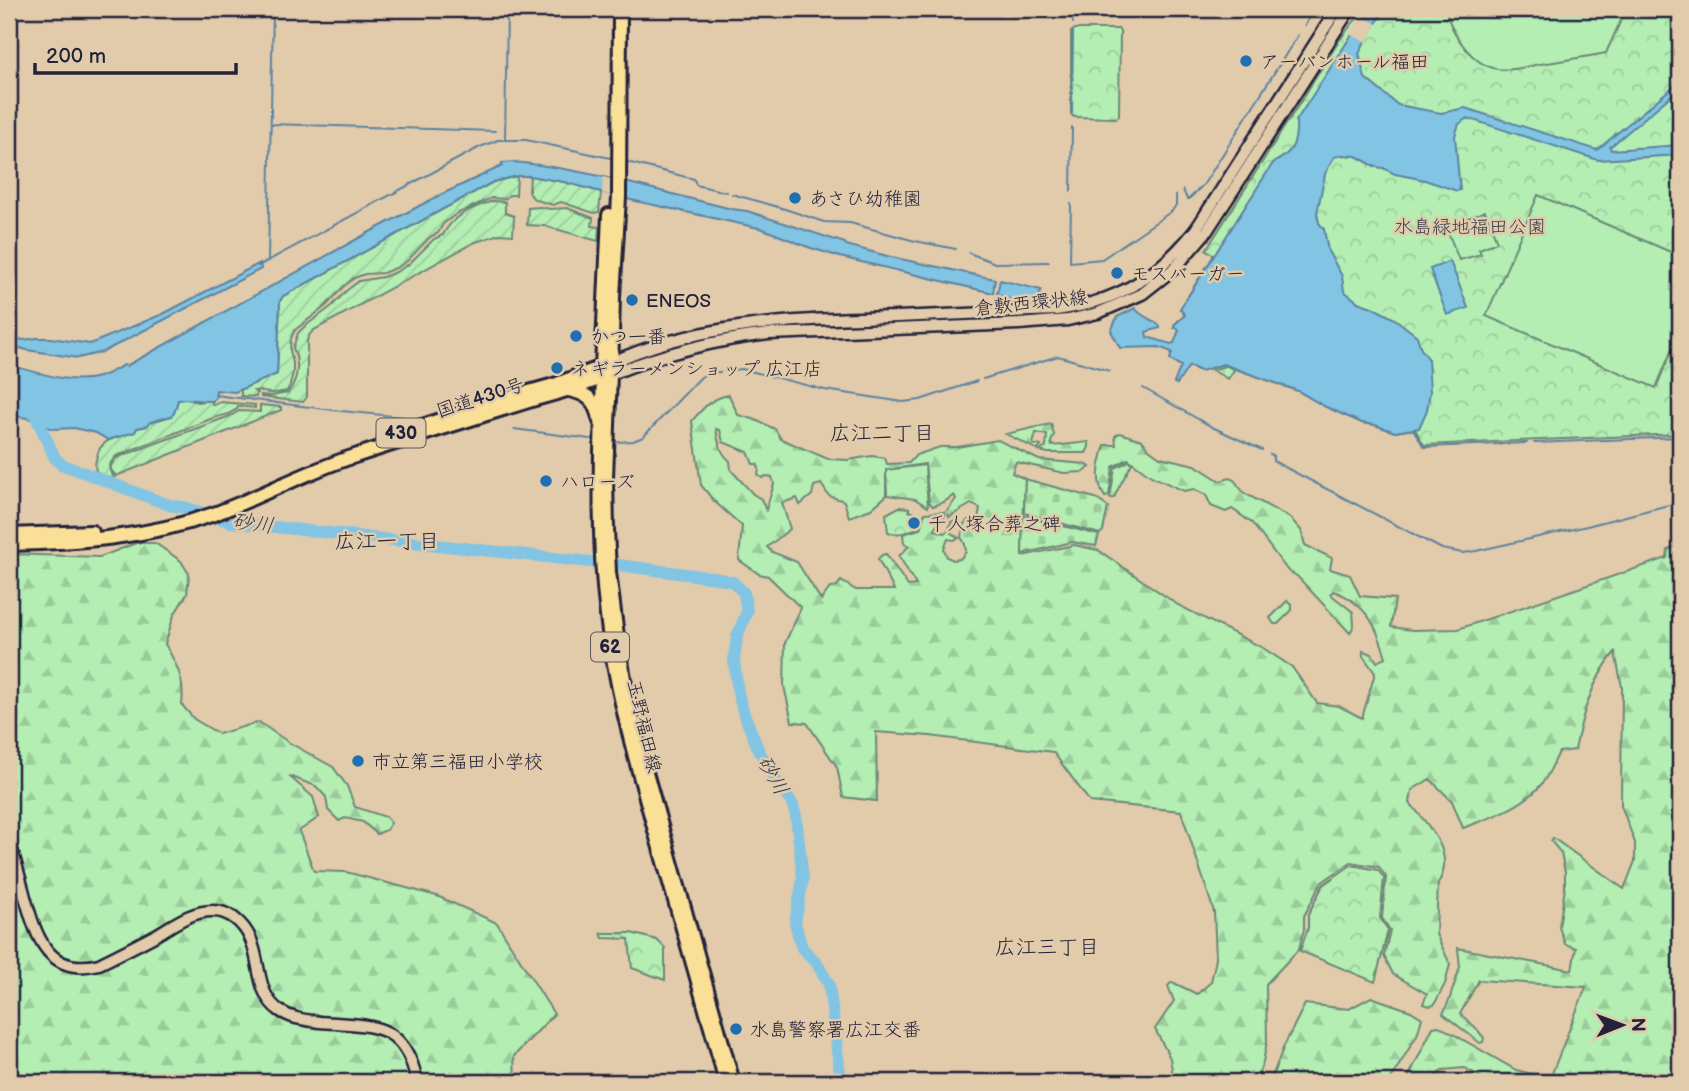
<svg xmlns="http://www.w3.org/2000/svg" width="1689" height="1091" viewBox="0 0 1689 1091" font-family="'Balsamiq Sans','Klee One',sans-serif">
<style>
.forest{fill:url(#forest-firs);stroke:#6b8877;stroke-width:2;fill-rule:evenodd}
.cemetery{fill:url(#cemetery-stones);stroke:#6b8877;stroke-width:2}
.park{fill:url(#park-crowns);stroke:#6b8877;stroke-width:2}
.garden{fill:url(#garden-furrows);stroke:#6b8877;stroke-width:2}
.pitch{fill:#b4eeb3;stroke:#6b8877;stroke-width:2}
.water{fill:#82c4e3;stroke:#5c83a0;stroke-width:2}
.pier{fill:#e2cbab}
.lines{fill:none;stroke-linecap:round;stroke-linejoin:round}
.stream{stroke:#5c83a0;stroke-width:2}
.river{stroke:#82c4e3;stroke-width:12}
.secondary-casing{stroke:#22223b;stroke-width:15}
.primary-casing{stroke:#22223b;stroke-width:16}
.highway-casing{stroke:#22223b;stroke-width:18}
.secondary{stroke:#e2cbab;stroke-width:10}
.primary{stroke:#fadf96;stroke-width:10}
.highway{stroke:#fadf96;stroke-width:12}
.poi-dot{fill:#1f6fb2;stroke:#e2cbab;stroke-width:2.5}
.labels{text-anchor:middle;stroke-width:5;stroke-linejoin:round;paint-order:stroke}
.shield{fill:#e2cbab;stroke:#5c555d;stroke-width:2}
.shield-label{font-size:18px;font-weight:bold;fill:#22223b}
.poi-label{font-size:19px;fill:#22223b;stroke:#e2cbab;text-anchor:start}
.park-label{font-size:19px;fill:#38414d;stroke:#e2cbab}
.street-label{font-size:19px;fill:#22223b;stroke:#e2cbab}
.neighbourhood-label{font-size:21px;fill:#22223b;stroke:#e2cbab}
.water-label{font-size:21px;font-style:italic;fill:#303a54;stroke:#e2cbab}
</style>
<defs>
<pattern id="forest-firs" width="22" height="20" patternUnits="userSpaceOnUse" patternTransform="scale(1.75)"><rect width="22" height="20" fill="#b4eeb3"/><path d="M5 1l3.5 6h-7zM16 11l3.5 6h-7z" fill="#9acc9b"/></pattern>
<pattern id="cemetery-stones" width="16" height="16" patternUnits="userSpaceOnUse" patternTransform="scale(1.75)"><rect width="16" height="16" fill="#b4eeb3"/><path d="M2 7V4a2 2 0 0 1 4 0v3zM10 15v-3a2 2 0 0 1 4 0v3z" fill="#9acc9b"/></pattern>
<pattern id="park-crowns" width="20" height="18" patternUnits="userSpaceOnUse" patternTransform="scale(1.75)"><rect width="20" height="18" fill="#b4eeb3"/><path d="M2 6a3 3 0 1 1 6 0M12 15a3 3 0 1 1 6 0" fill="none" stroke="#9acc9b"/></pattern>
<pattern id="garden-furrows" width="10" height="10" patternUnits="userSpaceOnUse" patternTransform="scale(1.75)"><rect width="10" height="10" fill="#b4eeb3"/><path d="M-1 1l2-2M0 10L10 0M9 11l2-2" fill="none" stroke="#9acc9b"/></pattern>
</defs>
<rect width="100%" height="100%" fill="#e2cbab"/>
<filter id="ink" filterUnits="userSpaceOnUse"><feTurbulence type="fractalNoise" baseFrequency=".0143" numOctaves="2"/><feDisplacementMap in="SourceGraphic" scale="14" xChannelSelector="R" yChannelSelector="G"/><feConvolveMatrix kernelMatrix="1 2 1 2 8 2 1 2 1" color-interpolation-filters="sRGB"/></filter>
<g filter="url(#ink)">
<path class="forest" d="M729 395 738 415 753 419 775 429 781 439 828 459 848 460 872 456 885 458 887 464 909 463 916 455 940 447H957L998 440 1039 460 1086 464 1090 467 1084 472 1064 473 1016 462 1012 473 1025 479 1022 556 1074 545 1098 550 1178 605 1263 648 1292 667 1317 703 1339 706 1362 718 1375 673 1363 656V651L1372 654 1377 662 1386 657C1382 646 1379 634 1373 624 1366 610 1348 595 1333 591L1330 594 1353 612 1354 625 1350 633 1297 576 1288 571 1252 523 1232 509 1226 512 1211 506 1206 495 1194 489 1184 491 1151 476 1128 459 1113 467 1109 496 1105 497C1094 481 1100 462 1105 445H1116L1115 436 1120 433 1142 440 1149 449 1160 457 1195 465 1220 481 1230 478 1234 480 1244 493 1290 518 1301 530 1305 545 1332 558 1330 569 1350 575 1360 596 1395 599 1391 627 1412 630 1458 629 1667 558 1668 550 1680 545V1082H1489L1465 1068 1442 1070 1431 1082H1406L1433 1027 1439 1026 1516 1070 1528 1073 1551 1076 1586 987 1479 980 1460 1014 1475 1027 1484 1038 1483 1042 1480 1043 1443 1014 1449 1001 1460 967 1458 948 1572 970 1576 948 1565 944 1559 927 1565 888V872L1561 853 1551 841 1553 838 1624 889 1635 861V843L1621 805 1622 687 1615 652C1592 680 1582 715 1575 750L1559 752C1553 764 1548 777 1540 786 1521 808 1489 818 1463 828L1452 801 1430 779 1412 790 1410 803C1428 825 1457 854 1438 883L1436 934 1450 964 1445 984 1434 1005 1430 1006 1423 1004 1427 994 1393 974 1384 956 1390 930 1382 918 1386 877 1379 867 1351 862 1321 883 1304 916V929L1299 949 1266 984 1267 1042 1263 1062 1255 1082H1174L1170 1058 1155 1029 1174 1001 1168 986 1172 982 1197 994 1211 982 1216 959 1214 912 1181 811 1090 802 1053 752 930 736 876 732 877 801 843 797 837 767 807 723 792 722 784 686 785 643 801 608 768 576 759 574 739 560 742 526 714 501 701 485 692 421C703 408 711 398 729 395ZM716 429 720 430 723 442 748 452 753 464H757L759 468 758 475 762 478 766 476 772 477 774 484 766 510 761 499 753 494 731 470 730 461C720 453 718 441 716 429ZM925 464 929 502 933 506 944 502 954 495 956 499 947 511 949 517 971 504 980 508 978 520H968L964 524 961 537 965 544 966 552 960 559 953 560 947 557 944 549 948 539 954 540 959 538 951 533 953 526 959 521 956 520 951 522 949 530 944 533 935 530 936 525H939L940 520 944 519V512L925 513 920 529 903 534 904 543 909 546 899 556 916 585 908 586 886 554 882 555 878 559 894 590H856L841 581 836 587 830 588 821 600 797 562 772 552 767 547 790 529 782 503 797 498 800 505 812 495 814 486 821 484 829 496 844 501 849 517 871 509 886 496V470Z
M1051 424 1054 435 1051 442 1052 446 1089 442V447L1086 453H1048L1040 451 1046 447 1047 435 1036 433 1033 444 1041 446 1038 450 1006 434Z
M136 543H155L181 561 189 574 187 594 174 615 165 644C177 665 185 680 182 705L194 719 219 734 259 722 288 742 333 767 347 786 355 807 386 817 391 823 386 830 377 834 363 822 345 818 339 821 328 810 326 797 316 786 289 776 313 797 319 817 299 831 314 871 346 872 437 896 497 923 554 1014 514 1056 515 1082H9V554L100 557Z
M1371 997 1411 1011 1422 1018 1417 1035 1389 1082H1270L1284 1046 1305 1004 1349 1009Z"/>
<path class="cemetery" d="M1025 479 1095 498 1108 507 1103 531 1100 534 1024 513Z
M1023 516 1099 535 1096 546 1072 542 1022 554Z"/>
<path class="park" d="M1364 9H1680V434L1424 445 1415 429 1395 432 1375 425 1362 423 1324 406 1298 391 1227 366 1234 370 1228 379 1212 370 1225 366 1223 364 1201 371 1170 360 1179 330 1177 328H1174V325L1185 315 1180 309 1214 255 1206 250 1341 38Z
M1075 29H1118L1120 31 1119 116 1116 118 1074 117 1071 114V32Z
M1129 461 1132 463C1126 475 1118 487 1114 498H1110L1115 468Z
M925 465 928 507 915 499 887 495 886 470Z
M899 507 909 508V511L923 516 920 526C910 532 899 536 888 532L886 514Z
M1287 601 1292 606V610L1278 624H1274L1270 618Z
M1351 865 1378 870 1384 878 1380 918 1388 930 1375 982 1300 951 1308 928V915L1323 885Z
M601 933H631L657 940 665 948V980L632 968 629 939 603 938Z"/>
<path class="garden" d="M517 176 516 195H509L505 199 491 198 456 214 443 224 438 233 430 237 407 261 398 267 383 273 365 274 354 278 343 287 327 305 295 330 291 338 290 350 293 363V372L290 385 287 391C278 393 267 395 259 390L254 391 257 393 256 397 241 396V389L277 374 280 301 283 296 493 182Z
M530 176 564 182 601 192 599 212 594 213 561 202 553 205 543 202 534 199 529 193Z
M493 201 505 202V213L514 216 513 235 499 234 473 243 314 330 310 334 307 340V397L303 402 261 397V395L271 396 288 393C298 380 300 363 293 348L298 333 304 327 332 306 346 291 359 281 383 277 396 272 409 264 434 239 443 235C452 216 473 207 493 201Z
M540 207 550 209 567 208 593 218 592 226 599 227 598 241 545 226 527 225 528 208Z
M185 398 197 402 213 400 212 404 213 405 220 402 255 405V408L238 406 237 409 228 414 213 418 116 456 109 465 110 471 114 477 108 478 97 473C94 467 95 463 97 456 101 438 119 437 135 432L137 428 147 426 150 422 171 416 174 413 178 400Z
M260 405 281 407V410L116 476 111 470V465L116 458 230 416 239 411 260 412Z"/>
<path class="pitch" d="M1446 9H1626L1606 53C1584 57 1562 61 1540 64 1526 67 1511 71 1497 69 1472 65 1450 32 1446 9Z
M1538 195 1680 256V330L1656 388 1486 316Z
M1485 211 1497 242 1479 249 1481 254 1459 260 1446 227Z"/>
<path class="water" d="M1370 9H1385L1364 43 1359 54 1365 78 1398 105 1441 113 1465 108 1597 150 1680 81V88L1610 147 1611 150 1680 145V155L1598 160 1467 118 1459 124 1455 136 1460 190 1457 191 1425 180 1395 174 1383 168 1376 167 1356 156 1342 155 1334 157 1325 174 1317 213 1319 223 1324 229 1328 251 1342 276 1344 291 1358 302 1372 307 1395 319 1417 336 1421 349 1428 358 1430 392 1427 410 1419 428 1395 432 1375 425 1362 423 1324 406 1298 391 1223 364 1201 371 1189 366 1177 384 1174 383 1181 366 1170 360 1172 352 1159 347 1120 348 1111 331 1117 317 1135 308C1141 317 1153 319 1160 326V328L1146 332 1147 337 1171 344 1174 343 1179 330 1177 328H1174V325L1185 315 1180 309 1273 163C1293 153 1297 143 1296 121L1351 36 1361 21 1366 18Z
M514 162C588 169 660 192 732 209L747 211 845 243 846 245 891 257 995 279 993 293 840 257 808 247 763 229 631 200 564 182 530 176H517L493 182 283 296 280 301 277 374 235 392 216 390V397L212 401C200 402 188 397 178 400L174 413 171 416 150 422 147 426 137 428 135 432 108 440 96 433 74 428 54 429 37 424 32 419 9 415V365C37 372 70 385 99 377 108 374 116 369 124 365L126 366 368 233 438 196 502 166V163Z
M1450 261 1468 308 1447 315 1430 269Z
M260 263 261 269 103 352 78 358 27 350 9 345V336L23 340 37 338H51L90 344 163 314Z
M1000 280 1041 290 1037 301H1013L997 294Z"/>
<path class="pier" d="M1361 16 1377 24 1366 42 1349 34Z
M603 177 626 183V199L602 193Z"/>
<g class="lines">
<path class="stream" d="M1073 23V9
M1305 25 1315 9
M1072 113 1073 32
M271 124 495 131
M505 139 507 9
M623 161 694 179 696 185 726 192
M1183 190 1187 199H1189L1204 184 1298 35
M1071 191 1072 127
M732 194 785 209 824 222 850 223 915 241 956 249
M1071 204 1070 262 1102 259 1172 211 1176 205V195
M969 253 995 263 1049 262
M268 260 273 9
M258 266 480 147 498 140H526L615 159
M725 371 742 369 825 390 903 402 920 400 977 381
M983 379 1058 356 1110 371
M1143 388 1212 427 1262 450
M215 395 341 411 404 417
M514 429 590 439
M1413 429 1424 447 1527 443
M617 442 633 441 643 437 701 377 708 373 720 372
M1534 443 1680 437
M1270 454 1273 455V461L1442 549 1463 553 1476 551 1587 526 1680 502"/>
<path class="river" d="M33 410 55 458 61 464 169 505 187 508 231 522 590 562
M618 565 716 578 733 582 744 593 747 611 737 637 734 660 738 692 743 711 759 751 778 784 792 803 796 816 803 879 795 923 802 948 816 962 829 984 841 1082"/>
<defs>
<path id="secondary" d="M606 365C699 321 796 320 897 317 950 315 1003 312 1056 310 1116 303 1159 276 1196 229L1337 9
M611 374C662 354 715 340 769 334L1019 324 1068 320 1098 313 1142 294 1175 268 1207 231 1350 9
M9 838C14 858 20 877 25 897 36 936 48 977 99 964 118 955 137 945 156 935 173 925 193 910 214 911 222 911 228 914 234 918 268 943 248 989 280 1011 292 1019 306 1020 320 1022 372 1026 405 1021 417 1082"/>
<path id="primary" d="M602 373C600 454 596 535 606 616 614 688 634 757 653 827 677 912 702 997 725 1082
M611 374 607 477 608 529 610 572 619 644 629 701 643 758 734 1082"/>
<path id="highway" d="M569 390C590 394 595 401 600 421
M385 438 508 398 554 385 602 367 609 215
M9 535 92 532
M9 544C79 542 147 538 214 514 260 497 305 472 352 457 413 437 474 418 535 399 561 392 586 385 611 374L613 297 619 197 620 9"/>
</defs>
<use href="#secondary" class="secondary-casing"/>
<use href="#primary" class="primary-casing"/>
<use href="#highway" class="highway-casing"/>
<use href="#secondary" class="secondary"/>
<use href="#primary" class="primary"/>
<use href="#highway" class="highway"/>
</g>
</g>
<g class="poi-dot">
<circle cx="1246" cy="61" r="7"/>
<circle cx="795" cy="198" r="7"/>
<circle cx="1117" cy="273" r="7"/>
<circle cx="632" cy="300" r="7"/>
<circle cx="576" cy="336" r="7"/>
<circle cx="557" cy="368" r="7"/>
<circle cx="546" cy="481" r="7"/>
<circle cx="914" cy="523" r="7"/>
<circle cx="358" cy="761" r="7"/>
<circle cx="736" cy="1029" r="7"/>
</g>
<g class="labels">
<g class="shield">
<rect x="376.5" y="418.5" width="49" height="29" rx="5"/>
<rect x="591" y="632.5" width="38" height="29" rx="5"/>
</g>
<g class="shield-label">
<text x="401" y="439">430</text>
<text x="610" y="653">62</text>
</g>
<g class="poi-label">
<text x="1260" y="68">アーバンホール福田</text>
<text x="809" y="205">あさひ幼稚園</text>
<text x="1131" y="280">モスバーガー</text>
<text x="646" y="307">ENEOS</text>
<text x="590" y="343">かつ一番</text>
<text x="571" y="375">ネギラーメンショップ 広江店</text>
<text x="560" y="488">ハローズ</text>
<text x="928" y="530">千人塚合葬之碑</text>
<text x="372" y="768">市立第三福田小学校</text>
<text x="750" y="1036">水島警察署広江交番</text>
</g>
<g class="park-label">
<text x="1470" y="233">水島緑地福田公園</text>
</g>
<g class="street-label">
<text transform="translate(1031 302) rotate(-6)" y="7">倉敷西環状線</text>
<text transform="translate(480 397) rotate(-18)" y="7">国道430号</text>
<text transform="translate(645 726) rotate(77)" y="7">玉野福田線</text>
</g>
<g class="neighbourhood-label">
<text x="882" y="440">広江二丁目</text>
<text x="387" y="548">広江一丁目</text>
<text x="1047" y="954">広江三丁目</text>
</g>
<g class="water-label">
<text transform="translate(253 523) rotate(8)" y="7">砂川</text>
<text transform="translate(773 775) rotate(61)" y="7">砂川</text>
</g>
</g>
<rect width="1689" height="1091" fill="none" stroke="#e2cbab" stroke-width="35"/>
<rect x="18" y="18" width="1654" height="1056" fill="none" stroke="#22223b" stroke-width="2.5" filter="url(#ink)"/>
<g transform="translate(1622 1025) rotate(89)" stroke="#e2cbab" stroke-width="5" paint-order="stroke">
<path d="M0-5L12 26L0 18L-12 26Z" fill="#22223b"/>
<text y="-10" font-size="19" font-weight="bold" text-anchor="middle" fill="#22223b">N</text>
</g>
<path d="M35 63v10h201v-10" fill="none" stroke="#22223b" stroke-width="3.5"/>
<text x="46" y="63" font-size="21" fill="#22223b" stroke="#e2cbab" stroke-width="5" paint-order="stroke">200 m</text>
</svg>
